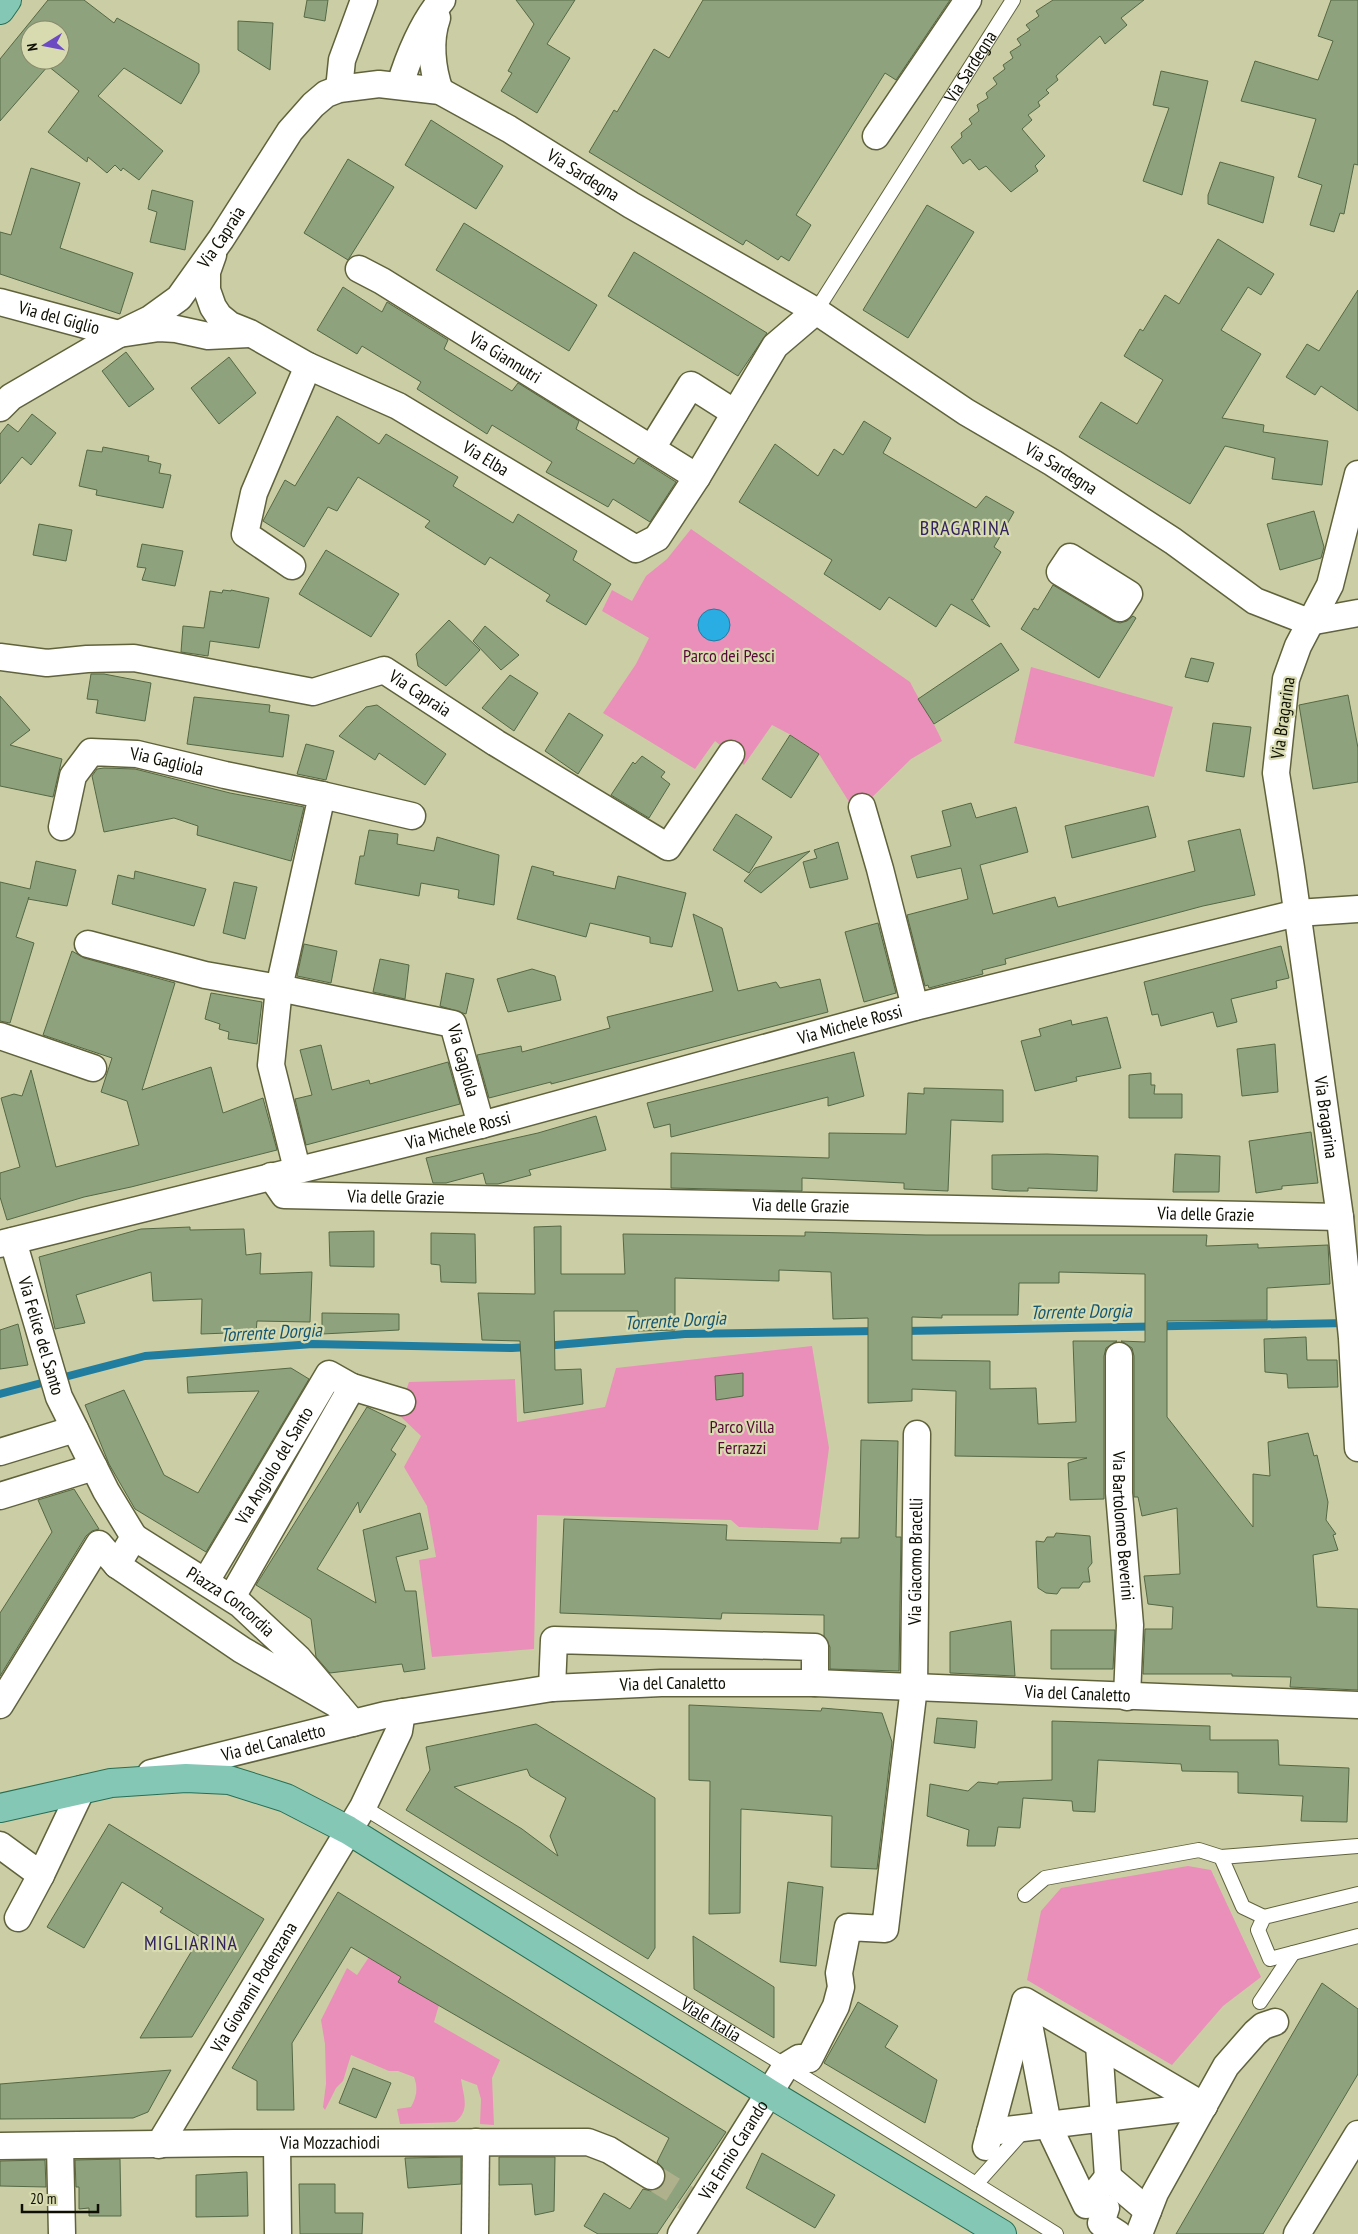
<svg xmlns="http://www.w3.org/2000/svg" width="1358" height="2234" viewBox="0 0 1358 2234" font-family="'PT Sans Narrow',sans-serif">
<style>
.green{fill:#ea8fba}
.water{fill:#29ade2;stroke:#217d9f}
.lines{fill:none;stroke-linecap:round;stroke-linejoin:round}
.stream{stroke:#217d9f;stroke-width:8}
.building{fill:#8ea27d;stroke:#556845;fill-rule:evenodd}
.street-tunnel{stroke:#afb18c;stroke-width:26;stroke-dasharray:26 13;stroke-linecap:butt}
.lane-casing{stroke:#60623c;stroke-width:16}
.street-casing{stroke:#60623c;stroke-width:29}
.primary-casing{stroke:#266e56;stroke-width:30}
.lane{stroke:#fff;stroke-width:14}
.street{stroke:#fff;stroke-width:26}
.primary{stroke:#85c7b5;stroke-width:28}
.labels{text-anchor:middle;stroke-width:4.5;stroke-linejoin:round;paint-order:stroke}
.street-label{font-size:18px;fill:#0e0e02;stroke:#d8dbb0}
.park-label{font-size:18px;fill:#560936;stroke:#d8dbb0}
.water-label{font-size:19px;font-style:italic;fill:#155773;stroke:#d8dbb0}
.quarter-label{font-size:20px;letter-spacing:1px;fill:#32235e;stroke:#d8dbb0}
</style>
<rect width="100%" height="100%" fill="#cbcea4"/>
<path class="green" d="M691 529 910 682C920 702 933 720 942 741L911 759 856 813 819 754 791 735 772 725 744 765 715 741 695 769 603 713 636 664 649 638 602 611 612 590 632 601 646 576 667 559Z
M1031 667 1173 707 1154 777 1014 743Z
M812 1346 829 1448 818 1530 739 1527 731 1520 537 1515 534 1649 432 1657 419 1560 436 1557 427 1506 404 1467 421 1436 398 1414 409 1382 515 1379 517 1422 605 1407 616 1368Z
M1188 1866 1211 1870 1261 1977 1223 2006 1172 2065 1027 1980 1041 1911 1061 1888Z
M369 1957 401 1977 439 2005 434 2022 500 2060 492 2078 494 2125 480 2124 481 2099 477 2085 461 2079C463 2095 471 2110 455 2122L400 2124 397 2109 411 2107C417 2096 418 2088 414 2077L398 2071H389L351 2055 343 2081 336 2088 325 2110 323 2107 326 2084 325 2044 321 2020 347 1968 357 1975Z"/>
<path class="water" d="M698 625a16 16 0 1 1 32 0a16 16 0 1 1-32 0Z"/>
<g class="lines">
<path class="stream" d="M904 1331 1347 1323
M544 1346 685 1334 877 1331
M0 1394 145 1356 313 1344 512 1348 530 1347"/>
</g>
<path class="building" d="M48 0H84L114 23 117 18 199 64V72L181 104 124 68 98 96 163 151 139 180 123 168 121 171 115 165 107 173 88 157 87 162 48 132 79 91 48 66 0 121V59ZM30 30H60V60H30Z
M307 0H328L325 21 304 17Z
M516 0H575L547 44 570 58 537 113 501 91 512 73 508 71 534 24Z
M703 0H950L896 80 885 73 796 215 811 225 789 261 781 256 778 260 746 240 743 245 589 152 614 110 617 112 654 49 669 58Z
M1053 0H1144L1121 18 1127 25 1105 44 1100 36 1056 76 1058 80 1046 90 1049 93 1038 102 1040 106 1028 115 1032 120 1022 129 1045 156 1035 166 1038 171 1011 192 986 166 979 170 970 159 963 164 951 147 962 137 961 133 972 124 969 119 979 111 977 105 988 98 986 93 997 84 993 78 1005 69 1003 65 1013 58 1010 52 1021 45 1017 39 1030 30 1026 25 1039 16 1036 11Z
M1331 0H1358V165L1354 164 1344 214 1340 213 1334 232 1310 225 1322 185 1298 177 1316 119 1241 101 1255 61 1318 80 1333 41 1318 36Z
M238 21 273 23 270 70 238 50Z
M1161 71 1208 81 1182 195 1143 181 1169 108 1153 105Z
M431 120 503 166 476 209 405 165Z
M348 159 394 187 348 260 304 233Z
M1220 162 1274 177 1263 223 1208 204V195Z
M31 168 80 183 60 248 133 273 120 314 0 274V232L11 235Z
M152 190 193 201 185 250 150 242 157 212 148 209Z
M927 205 974 232 908 338 863 310Z
M464 223 597 305 569 351 436 270Z
M1218 239 1274 274 1261 295 1248 287 1221 330 1261 354 1222 418 1264 425 1263 432 1328 441 1322 485 1272 479 1275 458 1225 446 1190 504 1079 437 1101 402 1137 424 1163 380 1124 356 1140 329 1143 331 1165 295 1179 304Z
M634 252 767 333 738 376 608 296Z
M343 287 382 312 387 302 448 340 444 349 512 391 518 383 579 421 576 429 634 464 638 458 676 482 650 522 613 499 608 507 546 472 552 462 492 425 487 434 417 389 421 382 362 346 357 354 317 330Z
M1358 290V411L1321 386 1315 395 1286 377 1307 344 1319 351Z
M126 352 154 389 129 407 102 371Z
M229 357 256 393 219 424 191 388Z
M32 414 56 433 31 465 22 457 0 484V434L8 424 18 432Z
M337 416 379 444 386 434 458 477 453 486 513 523 518 514 577 551 573 560 611 584 586 625 546 601 550 595 490 557 485 565 425 527 430 521 358 477 337 511 328 507 304 547 263 521 285 480 295 486Z
M864 421 891 438 883 453 976 508 986 496 1014 512 994 547 1001 552 973 600 971 599 990 627 951 604 936 627 889 597 880 610 824 574 832 560 739 502 775 444 818 476 834 449 843 455Z
M103 447 149 456 148 461 161 464 159 473 171 475 163 508 96 495 97 490 79 486 87 450 102 452Z
M1314 511 1324 547 1321 558 1280 570 1267 524Z
M39 524 72 530 66 561 33 555Z
M142 544 183 551 175 586 142 580 146 568 137 567Z
M326 550 399 594 371 637 299 594Z
M1053 585 1113 621 1120 623 1127 621 1133 616 1136 618 1099 678 1021 629 1034 608 1038 610Z
M223 590 231 591V590L269 598 259 648 210 641 208 656 181 652 183 626 204 628 210 591 222 593Z
M449 620 480 650 446 686 418 666 416 654Z
M485 626 519 655 501 670 473 641Z
M1001 643 1019 670 934 724 918 699Z
M1191 658 1214 663 1208 682 1185 677Z
M91 674H104L151 683 145 721 96 713 98 700 87 699Z
M510 675 538 693 514 731 482 708Z
M1348 695 1358 748V782L1313 789 1299 705Z
M0 696 30 730 10 745 62 759 53 797 0 786Z
M194 697 270 705 269 712 289 715 283 757 187 744Z
M377 705 446 754 425 785 379 753 375 760 339 736 366 707Z
M569 713 603 735 578 774 545 751Z
M1213 723 1251 727 1244 777 1206 771Z
M790 735 819 754 791 798 762 779Z
M306 744 334 751 326 780 297 774Z
M642 756 665 772 661 777 670 784 649 818 611 795 633 762 635 764Z
M104 768 135 769 230 793 304 807 291 861 197 835 198 826 174 818 104 832 92 776 97 769Z
M971 803 976 818 1016 807 1028 852 980 865 993 914 1055 897 1058 907 1195 871 1188 841 1240 829 1255 895 1203 906 1005 959 1006 964 982 970 983 974 929 988 928 985 925 986 907 915 968 899 961 868 917 878 911 856 951 846 942 811Z
M1148 806 1156 837 1072 858 1065 826Z
M736 814 772 837 749 873 713 850Z
M369 830 398 834 397 844 434 851 437 837 499 855 494 905 458 898 459 890 421 883 419 896 355 884 360 856H364Z
M838 842 848 879 810 888 803 862 817 858 814 850Z
M810 851 761 893 744 881 755 868Z
M36 861 76 870 67 906 28 899 29 897 16 937 34 943 10 1023 0 1021V882L30 889Z
M532 866 554 872 553 875 615 889 618 876 686 893 672 947 650 943V937L590 923 586 937 517 919Z
M135 871 206 889 194 926 112 904 118 875 134 879Z
M234 882 257 887 245 939 223 933Z
M693 914 722 928 738 991 776 982 780 988 820 979 828 1012 551 1084V1082L489 1098 477 1055 521 1046 522 1052 610 1028 607 1017 713 991Z
M878 923 896 993 864 1002 845 932Z
M304 944 337 951 331 983 297 976Z
M1281 946 1289 978 1276 981 1277 988 1231 999 1237 1022 1217 1027 1213 1012 1161 1026 1158 1014 1152 1015 1144 982Z
M72 951 84 958 175 983 142 1090 211 1067 223 1113 263 1098 277 1150 131 1187 84 1197 7 1220 0 1197V1173L20 1167 1 1098 14 1094 22 1096 31 1070 56 1167 139 1145 127 1101 101 1092 112 1058 43 1035Z
M380 959 409 965 405 999 373 992Z
M532 969 555 976 561 1000 508 1012 497 979Z
M446 973 474 979 466 1014 440 1006Z
M211 993 262 1002 257 1044 228 1039 229 1032 219 1029 220 1024 205 1019Z
M1107 1017 1121 1068 1076 1077 1077 1081 1035 1091 1021 1041 1041 1036 1039 1029 1071 1020 1072 1025Z
M1275 1044 1278 1092 1242 1096 1237 1049Z
M321 1045 332 1090 369 1080 370 1084 448 1062 460 1104 306 1145 295 1099 312 1095 300 1050Z
M854 1052 864 1096 828 1106V1097L671 1137 670 1124 654 1128 647 1103Z
M1151 1073V1085H1155L1154 1094H1182V1118H1129V1075Z
M924 1088 1003 1090V1122L951 1120 948 1191 904 1189V1183L802 1178V1191L671 1188V1153L829 1158V1133L906 1134 908 1093 924 1094Z
M596 1116 606 1150 529 1170 531 1175 498 1184H486L483 1173 446 1183H433L426 1158 538 1133Z
M1311 1132 1318 1183 1282 1186V1189L1256 1193 1249 1141Z
M1047 1154 1098 1156 1097 1191 1028 1188V1191H1010L992 1189V1155Z
M1175 1154 1220 1156 1219 1192H1173Z
M561 1226V1274H625L623 1234 805 1236V1232L926 1235H1207L1206 1246 1258 1244V1248L1328 1245 1330 1284 1267 1288V1320L1167 1321V1417L1253 1527V1474L1270 1476 1268 1442 1308 1433 1314 1456 1317 1455 1328 1502 1326 1520 1336 1534 1333 1535 1338 1550 1313 1555 1317 1607 1358 1609V1690L1290 1687 1291 1677 1232 1676V1674H1143L1145 1629H1172L1173 1607 1148 1604 1144 1576 1180 1574 1177 1508 1142 1516 1138 1497H1134V1356L1132 1348 1121 1341 1145 1342V1274L1059 1272V1283H1019L1018 1315H942V1318L912 1317V1360L990 1361V1389L1036 1388 1038 1424 1076 1422 1073 1341H1117L1106 1348 1104 1356V1499L1070 1500 1068 1463 1087 1458 955 1456 956 1391 912 1389V1401L868 1403V1318L833 1319 831 1272 779 1270V1281L675 1278V1330L638 1331V1311H554L555 1370 581 1369 583 1404 524 1413 520 1341 482 1340 478 1293 535 1294 534 1227Z
M190 1227V1230L244 1229 246 1255 261 1253 260 1274 312 1272 310 1322 257 1321 256 1332 201 1334 202 1299 153 1301 151 1272 76 1295 85 1323 55 1329 39 1257 141 1229Z
M374 1231V1267L330 1266 329 1232Z
M431 1233 475 1234 476 1283 441 1282 440 1265 431 1264Z
M322 1313 399 1314V1330L322 1334Z
M18 1324 28 1365 0 1369V1330Z
M1306 1337 1307 1360H1337L1338 1387 1288 1388 1287 1374 1265 1372 1264 1339Z
M291 1368 309 1379 206 1552 135 1509 109 1464 85 1405 124 1390 164 1475 198 1493 259 1391 188 1393 187 1377Z
M743 1373V1396L716 1400 715 1376Z
M367 1407 406 1426 391 1450 396 1454 360 1513 358 1502 317 1569 376 1603 363 1530 420 1513 428 1549 396 1557 405 1591H416L425 1669 404 1672 402 1664 330 1673 316 1657 311 1619 256 1585Z
M861 1440 898 1441 896 1537H901L899 1671 830 1669V1647L824 1636V1615L722 1613 721 1619 560 1613 564 1519 727 1525 726 1540 841 1543V1538H859Z
M74 1489 99 1529 92 1531 86 1536 0 1676V1613L52 1532 38 1500Z
M1056 1533 1090 1536 1092 1563 1088 1568 1090 1582H1083L1079 1588H1061L1057 1594 1046 1593 1038 1588 1036 1541 1044 1542 1047 1537H1054Z
M1011 1621 1015 1676 950 1673V1632Z
M1051 1630H1115L1113 1669H1051Z
M689 1705 821 1711 822 1708 882 1713 892 1742 877 1869 831 1867 832 1816 741 1809 740 1913 709 1914 710 1781 689 1780Z
M937 1718 977 1721 975 1748 934 1743Z
M1052 1721 1210 1726V1740H1278L1279 1765 1349 1768 1347 1822 1301 1821 1303 1796 1238 1793V1772L1182 1771 1181 1764 1098 1760 1095 1812 1073 1811 1072 1801 1023 1798 1020 1828 998 1827 995 1846H967L969 1830 927 1816 930 1784 968 1791 978 1782 998 1784V1782L1052 1780Z
M536 1724 655 1798V1948L648 1959 406 1810 430 1770 426 1747ZM527 1769 530 1776 566 1798 550 1836 558 1856 522 1829 454 1787Z
M109 1824 264 1919 192 2037 140 2038 200 1937 160 1912 163 1908 122 1882 84 1948 47 1927Z
M788 1882 823 1887 816 1966 780 1962Z
M338 1892 726 2132 657 2234H598L584 2226 604 2193 630 2209 643 2189 651 2191 658 2189 663 2184 666 2177 664 2169 657 2162 669 2138 398 1982 401 1977 351 1947 292 2043 294 2110H257V2081L232 2068Z
M693 1936 774 1987V2038L694 1989Z
M1322 1983 1358 2009V2074L1263 2234H1176Z
M858 2002 898 2026 885 2047 937 2080 925 2123 824 2063Z
M353 2068 391 2083 376 2118 339 2103Z
M171 2070 148 2112 133 2118 0 2119V2084Z
M762 2153 835 2195 815 2228 746 2188Z
M461 2157V2184L408 2188 405 2158Z
M499 2157H555L554 2211 535 2215 532 2184 499 2185Z
M120 2159 121 2216H89V2208L79 2209V2187H76L75 2160Z
M45 2160 46 2187 0 2186V2161Z
M247 2172 248 2216 196 2217V2175Z
M299 2184H335V2213H363L362 2234H300Z"/>
<g class="lines">
<path class="street-tunnel" d="M651 2176 699 2206"/>
<defs>
<g id="lane">
<path id="s1" d="M816 311 1013 0"/>
<path id="s2" d="M363 1807 786 2066 1056 2234"/>
<path d="M1358 1894 1264 1917 1258 1930 1270 1959 1358 1936"/>
<path d="M1025 1895 1045 1878 1199 1850 1221 1857"/>
<path d="M1264 1917 1243 1907 1221 1857 1358 1846"/>
<path d="M1260 2002 1293 1953"/>
<path d="M976 2184 1025 2129"/>
</g>
<g id="street">
<path d="M437 18C429 40 432 69 440 91"/>
<path d="M400 85C408 58 423 21 442 0"/>
<path d="M339 89 342 60 364 0"/>
<path d="M876 136 968 0"/>
<path id="s3" d="M213 255 207 272V290L213 307 219 316 230 325 250 333 308 366 398 406 636 549 657 538 697 477 775 346 816 311"/>
<path id="s4" d="M359 269 382 281 697 477"/>
<path id="s5" d="M0 302 119 334 159 328 176 329 208 336 249 334"/>
<path id="s6" d="M0 408 11 397 119 334 150 319 179 298 221 239 290 131 313 105 326 94 339 89 379 84 440 91 509 129 631 205 816 311 966 412 1053 463 1173 541 1255 601 1309 622 1358 613"/>
<path d="M652 448 691 385 735 413"/>
<path id="s7" d="M1358 474 1330 585 1298 646 1286 679 1276 773 1291 868 1340 1217 1352 1338 1358 1448"/>
<path d="M1070 557 1129 594 1120 608 1060 572Z"/>
<path d="M292 566 245 534 254 493 308 366"/>
<path id="s8" d="M0 657 47 663 87 659 134 658 313 692 384 670 496 743 668 847 731 754"/>
<path d="M322 795 412 816"/>
<path d="M862 807 880 869 915 1007"/>
<path id="s9" d="M62 827 73 776 91 752 137 754 225 775 322 795 279 988 271 1065 297 1169"/>
<path id="s10" d="M88 944 205 975 279 988 453 1024 481 1125"/>
<path d="M0 1036 93 1068"/>
<path id="s11" d="M271 1176 284 1195 1340 1217"/>
<path id="s12" d="M13 1241 59 1397 75 1429"/>
<path id="s13" d="M0 1244 481 1125 915 1007 1297 913 1358 909"/>
<path id="s14" d="M1119 1356V1493L1130 1625 1127 1697"/>
<path d="M352 1387 402 1402"/>
<path d="M0 1452 75 1429 106 1491 134 1537"/>
<path d="M0 1496 94 1467"/>
<path id="s15" d="M206 1581 329 1374 352 1387 232 1597"/>
<path d="M552 1688 554 1640 815 1647V1683"/>
<path d="M0 1705 99 1544 117 1565"/>
<path id="s16" d="M338 1705 242 1650 117 1565 134 1537 240 1604 298 1658 353 1723"/>
<path id="s17" d="M151 1773 385 1715 552 1688 661 1683H815L1358 1705"/>
<path d="M0 1845 41 1875 82 1789"/>
<path d="M18 1918 41 1875"/>
<path d="M1026 2008 1048 2125 1086 2205 1108 2177 1148 2211"/>
<path d="M1099 2045 1108 2177"/>
<path d="M990 2132 1204 2106"/>
<path d="M277 2144 278 2234"/>
<path id="s18" d="M159 2145 363 1807 399 1731 402 1712"/>
<path id="s19" d="M0 2146 234 2143 588 2142 609 2150 651 2176"/>
<path d="M60 2146 62 2234"/>
<path d="M986 2147 1025 2001 1204 2106"/>
<path d="M1106 2208 1101 2223 1118 2234"/>
<path d="M475 2234 476 2142"/>
<path id="s20" d="M681 2234 786 2066 799 2058 809 2059 836 2006 841 1987 839 1973 848 1927 885 1929 914 1687 917 1434"/>
<path d="M1139 2234 1155 2193 1226 2066 1255 2033 1263 2026 1275 2022"/>
<path d="M1297 2234 1358 2134"/>
</g>
<path id="primary" d="M0 10 7 0
M0 1808 111 1783 186 1778 229 1780 286 1798 348 1830 769 2093 1002 2234"/>
</defs>
<use href="#lane" class="lane-casing"/>
<use href="#street" class="street-casing"/>
<use href="#primary" class="primary-casing"/>
<use href="#lane" class="lane"/>
<use href="#street" class="street"/>
<use href="#primary" class="primary"/>
</g>
<g class="labels">
<g class="street-label">
<text dy="6" stroke="none"><textPath href="#s1" startOffset="289">Via Sardegna</textPath></text>
<text dy="6" stroke="none"><textPath href="#s6" startOffset="745">Via Sardegna</textPath></text>
<text dy="6" stroke="none"><textPath href="#s6" startOffset="285">Via Capraia</textPath></text>
<text dy="6" stroke="none"><textPath href="#s5" startOffset="61">Via del Giglio</textPath></text>
<text dy="6" stroke="none"><textPath href="#s4" startOffset="171">Via Giannutri</textPath></text>
<text dy="6" stroke="none"><textPath href="#s3" startOffset="368">Via Elba</textPath></text>
<text dy="6" stroke="none"><textPath href="#s6" startOffset="1306">Via Sardegna</textPath></text>
<text dy="6" stroke="none"><textPath href="#s8" startOffset="434">Via Capraia</textPath></text>
<text transform="translate(1283 718) rotate(-82)" y="6">Via Bragarina</text>
<text dy="6" stroke="none"><textPath href="#s9" startOffset="159">Via Gagliola</textPath></text>
<text dy="6" stroke="none"><textPath href="#s13" startOffset="878">Via Michele Rossi</textPath></text>
<text dy="6" stroke="none"><textPath href="#s10" startOffset="412">Via Gagliola</textPath></text>
<text dy="6" stroke="none"><textPath href="#s7" startOffset="661">Via Bragarina</textPath></text>
<text dy="6" stroke="none"><textPath href="#s13" startOffset="472">Via Michele Rossi</textPath></text>
<text dy="6" stroke="none"><textPath href="#s11" startOffset="135">Via delle Grazie</textPath></text>
<text dy="6" stroke="none"><textPath href="#s11" startOffset="540">Via delle Grazie</textPath></text>
<text dy="6" stroke="none"><textPath href="#s11" startOffset="945">Via delle Grazie</textPath></text>
<text dy="6" stroke="none"><textPath href="#s12" startOffset="99">Via Felice del Santo</textPath></text>
<text dy="6" stroke="none"><textPath href="#s15" startOffset="134">Via Angiolo del Santo</textPath></text>
<text dy="6" stroke="none"><textPath href="#s14" startOffset="170">Via Bartolomeo Beverini</textPath></text>
<text dy="6" stroke="none"><textPath href="#s20" startOffset="770">Via Giacomo Bracelli</textPath></text>
<text dy="6" stroke="none"><textPath href="#s16" startOffset="411">Piazza Concordia</textPath></text>
<text dy="6" stroke="none"><textPath href="#s17" startOffset="531">Via del Canaletto</textPath></text>
<text dy="6" stroke="none"><textPath href="#s17" startOffset="936">Via del Canaletto</textPath></text>
<text dy="6" stroke="none"><textPath href="#s17" startOffset="126">Via del Canaletto</textPath></text>
<text dy="6" stroke="none"><textPath href="#s18" startOffset="184">Via Giovanni Podenzana</textPath></text>
<text dy="6" stroke="none"><textPath href="#s2" startOffset="408">Viale Italia</textPath></text>
<text dy="6" stroke="none"><textPath href="#s19" startOffset="330">Via Mozzachiodi</textPath></text>
<text dy="6" stroke="none"><textPath href="#s20" startOffset="99">Via Ennio Carando</textPath></text>
</g>
<g class="park-label">
<text x="729" y="662">Parco dei Pesci</text>
<text x="742" y="1433">Parco Villa<tspan x="742" dy="21">Ferrazzi</tspan></text>
</g>
<g class="water-label">
<text transform="translate(1081 1311) rotate(-1)" y="7">Torrente Dorgia</text>
<text transform="translate(675 1320) rotate(-3)" y="7">Torrente Dorgia</text>
<text transform="translate(271 1332) rotate(-3)" y="7">Torrente Dorgia</text>
</g>
<g class="quarter-label">
<text x="965" y="535">BRAGARINA</text>
<text x="191" y="1950">MIGLIARINA</text>
</g>
</g>
<g transform="translate(45 45) rotate(260)"><circle r="24" fill="#d8dbb0" stroke="#87896a"/>
<path d="M0-4L9 19L0 12L-9 19Z" fill="#6b4ac3"/>
<text y="-8" font-size="14" font-weight="bold" text-anchor="middle" fill="#0e0e02">N</text>
</g>
<path d="M22 2204v8h76v-8" fill="none" stroke="#0e0e02" stroke-width="2.5"/>
<text x="30" y="2204" font-size="15" fill="#0e0e02" stroke="#d8dbb0" stroke-width="4" paint-order="stroke">20 m</text>
</svg>
